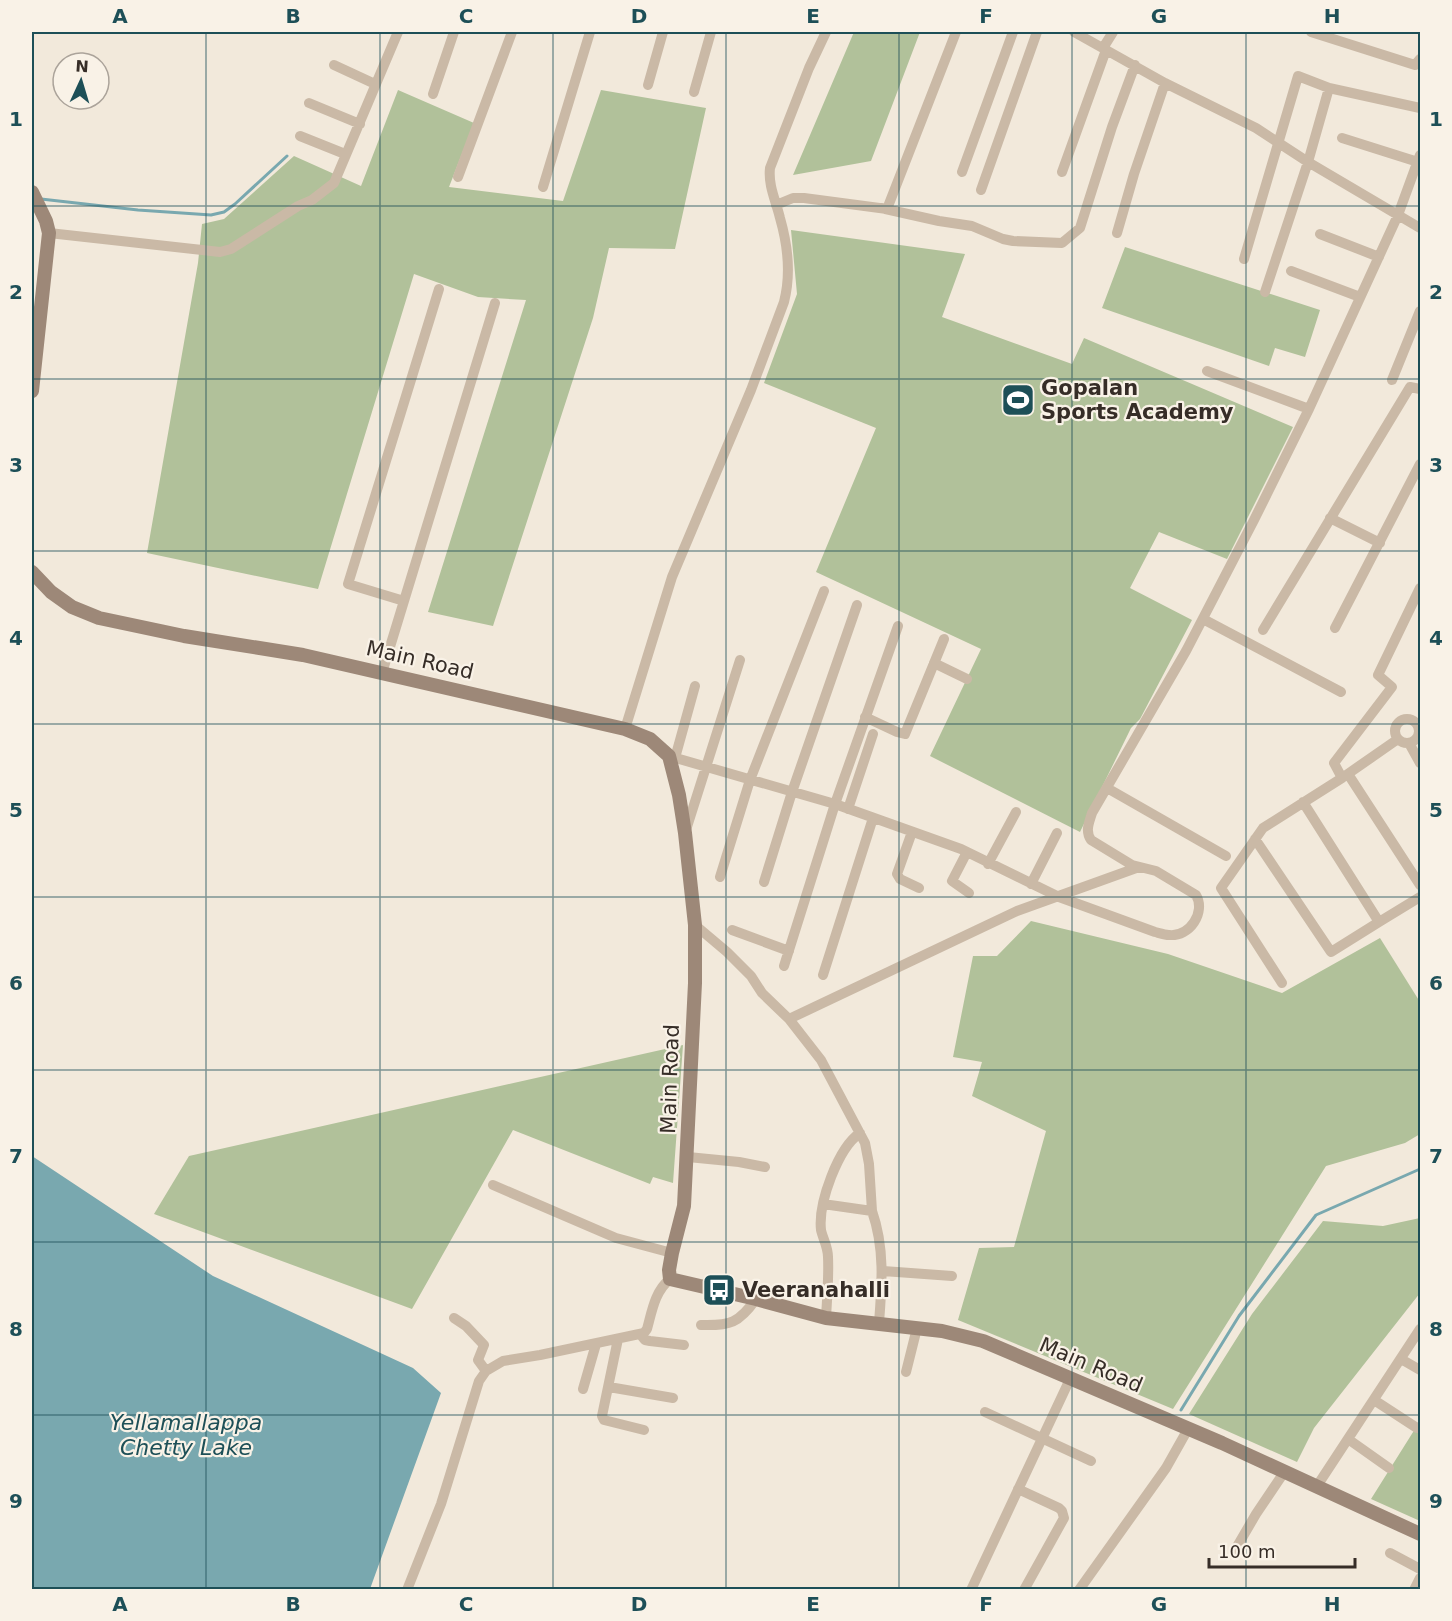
<svg xmlns="http://www.w3.org/2000/svg" width="1452" height="1621" viewBox="0 0 1452 1621" font-family="'DejaVu Sans',sans-serif">
<style>
.green{fill:#b1c19a}
.water{fill:#79a8af}
.lines{fill:none;stroke-linecap:round;stroke-linejoin:round}
.stream{stroke:#79a8af;stroke-width:3}
.street{stroke:#cab9a6;stroke-width:10}
.secondary{stroke:#9d8878;stroke-width:14}
.grid{fill:none;stroke:#1d4f57;stroke-width:1.5;stroke-opacity:0.55}
.labels{text-anchor:middle;stroke-width:4.5;stroke-linejoin:round;paint-order:stroke}
.poi-label{font-size:21px;font-weight:bold;fill:#362d27;stroke:#f9f2e7;text-anchor:start}
.street-label{font-size:21px;fill:#362d27;stroke:#f9f2e7}
.water-label{font-size:22px;font-style:italic;fill:#1d4f57;stroke:#f9f2e7}
.neatline{fill:none;stroke:#1d4f57;stroke-width:2}
.grid-label{font-size:20px;text-anchor:middle;font-weight:bold;fill:#1d4f57}
</style>
<rect width="100%" height="100%" fill="#f2e9db"/>
<path class="green" d="M854 32H920L871 161 793 175Z
M398 90 474 123 449 187 563 201 601 90 706 108 675 249 609 248 593 318 493 626 428 612 526 300 478 297 414 274 318 589 147 553 198 263 202 224 224 219 294 156 361 186Z
M791 230 965 254 942 317 1072 364 1084 338 1293 427 1227 559 1159 532 1130 588 1192 620 1140 719 1131 728 1080 832 930 756 981 649 816 572 876 428 764 383 797 294Z
M1125 247 1320 310 1305 357 1275 348 1269 366 1102 308Z
M1031 921 1168 954 1282 993 1380 938 1420 1002V1134L1405 1143 1326 1166 1173 1409 958 1320 979 1248 1014 1247 1046 1131 972 1096 982 1062 953 1057 973 956H997Z
M683 1045 673 1183 653 1177 650 1184 513 1130 412 1309 154 1214 189 1156Z
M1420 1218V1293L1314 1428 1297 1462 1189 1414 1252 1314 1323 1221 1383 1226Z
M1420 1421V1521L1371 1499Z"/>
<path class="water" d="M32 1156 213 1276 413 1368 441 1393 370 1589H32Z"/>
<g class="lines">
<path class="stream" d="M41 199 138 210 211 215 224 212 235 204 287 156
M1181 1410 1239 1316 1316 1215 1420 1169"/>
<path class="street" d="M1074 32 1165 83 1256 128 1308 162 1420 228
M1311 32 1415 65 1420 59
M1103 48 1113 32
M334 65 375 84
M648 85 663 32
M694 92 711 32
M433 94 454 32
M309 103 360 124
M300 136 345 154
M1342 138 1418 162
M962 172 1013 32
M1062 172 1106 50
M458 177 512 32
M543 187 590 32
M981 190 1037 32
M776 205 793 198H804L887 209 956 32
M881 208 939 221 972 226 1003 239 1013 241 1062 243 1080 228 1112 127 1135 65
M49 233 220 252 231 249 298 206 312 200 334 183 398 32
M1117 233 1134 174 1165 83
M1320 234 1379 257
M1244 259 1298 76 1329 88 1420 108
M1291 271 1360 297
M1265 292 1308 162 1329 88
M1207 371 1309 409
M1392 380 1420 311
M1330 518 1380 543
M404 601 348 584 439 289
M1203 619 1341 692
M1335 628 1420 464
M1263 630 1410 387 1420 389
M934 663 967 679
M382 673 495 303
M865 717 897 732 905 734 944 639
M1395 731a12 12 0 1 1 24 0a12 12 0 1 1-24 0Z
M625 729 672 577 751 390 784 302C791 275 788 246 780 218 776 201 768 186 770 168L809 68 826 32
M1409 743 1420 763
M669 756 835 804 961 849 1059 897 1155 932C1159 933 1165 935 1169 935 1190 937 1206 912 1196 895L1156 871 1132 865 1091 840C1085 831 1089 823 1092 813L1186 651 1254 520 1309 409 1398 215 1420 155
M675 758 695 686
M1348 774 1420 885
M1342 778 1334 763 1392 687 1378 675 1420 588
M1107 788 1226 856
M848 809 873 734
M686 830 740 660
M912 832 897 874 900 879 919 888
M1255 839 1331 952 1379 922 1303 802
M967 852 952 881 969 893
M988 864 1016 812
M720 877 750 780 824 591
M764 882 792 792 857 605
M1031 884 1057 833
M1379 922 1420 897
M695 925 727 952 751 976 762 993 789 1019 821 1060 865 1143 869 1164 872 1211
M732 930 789 951
M784 966 835 804 898 626
M823 975 873 818
M1282 983 1221 888 1263 828 1342 778 1398 739
M789 1019 1017 911 1139 867
M688 1157 739 1162 765 1167
M493 1185 616 1238 672 1253
M823 1204 872 1211C885 1248 882 1285 879 1323
M883 1271 952 1276
M454 1318 466 1326 484 1345 478 1360 486 1371
M826 1318C827 1298 829 1277 828 1257 828 1247 823 1239 821 1230 818 1203 838 1148 860 1133
M701 1325C730 1326 739 1323 756 1299
M640 1334 645 1340 650 1341 684 1345
M618 1339 602 1416 604 1420 644 1430
M1401 1359 1420 1370
M906 1372 917 1328
M609 1387 673 1398
M583 1389 596 1344
M1374 1400 1417 1428
M985 1412 1091 1461
M1348 1439 1389 1468
M1317 1486 1420 1329
M1018 1489 1059 1508 1062 1511 1064 1518 1024 1590
M1235 1550 1256 1514 1285 1471
M1390 1553 1420 1569
M407 1590 441 1504 479 1381 486 1371 503 1361 540 1355 644 1333 647 1329C652 1311 655 1291 670 1279
M971 1590 1070 1379
M1079 1590 1166 1468 1188 1429
M1414 1590 1420 1578"/>
<path class="secondary" d="M32 192 46 221 49 233 32 391
M32 572 51 592 72 607 99 618 184 636 303 655 625 729 650 739 669 756 679 795 685 833 695 925V983L684 1206 672 1253 669 1270 670 1279 756 1299 826 1318 942 1331 983 1341 1222 1443 1420 1534"/>
</g>
<path class="grid" d="M206 32V1590M380 32V1590M553 32V1590M726 32V1590M899 32V1590M1072 32V1590M1246 32V1590M32 206H1420M32 379H1420M32 551H1420M32 724H1420M32 897H1420M32 1070H1420M32 1242H1420M32 1415H1420"/>
<defs>
<symbol id="stadium-square" viewBox="-11 -11 22 22"><rect x="-9" y="-9" width="18" height="18" rx="4" fill="#1d4f57" stroke="#f9f2e7"/><path d="M0-5a6.5 5 0 1 0 0 10a6.5 5 0 1 0 0-10ZM-3.5-1.8h7v3.6h-7Z" fill="#fff"/></symbol>
<symbol id="bus-square" viewBox="-11 -11 22 22"><rect x="-9" y="-9" width="18" height="18" rx="4" fill="#1d4f57" stroke="#f9f2e7"/><path d="M-5-6H5V4H4V6H2V4H-2V6H-4V4H-5ZM-3.5-4V0h7V-4ZM-3.5 1.2v1.5H-2V1.2ZM2 1.2v1.5H3.5V1.2Z" fill="#fff"/></symbol>
</defs>
<g fill-rule="evenodd">
<use href="#stadium-square" x="999" y="381" width="38" height="38"/>
<use href="#bus-square" x="700" y="1271" width="38" height="38"/>
</g>
<g class="labels">
<g class="poi-label">
<text x="1041" y="395">Gopalan<tspan x="1041" dy="24">Sports Academy</tspan></text>
<text x="742" y="1297">Veeranahalli</text>
</g>
<g class="street-label">
<text transform="translate(420 660) rotate(13)" y="7">Main Road</text>
<text transform="translate(670 1079) rotate(-88)" y="7">Main Road</text>
<text transform="translate(1091 1365) rotate(23)" y="7">Main Road</text>
</g>
<g class="water-label">
<text x="186" y="1430">Yellamallappa<tspan x="186" dy="25">Chetty Lake</tspan></text>
</g>
</g>
<rect width="1452" height="1621" fill="none" stroke="#f9f2e7" stroke-width="66"/>
<g transform="translate(81 81) rotate(4)"><circle r="28" fill="#f9f2e7" stroke="#aba39a" stroke-width="1.5"/>
<path d="M0-4.5L10 22L0 15L-10 22Z" fill="#1d4f57"/>
<text y="-9" font-size="16" font-weight="bold" text-anchor="middle" fill="#362d27">N</text>
</g>
<path d="M1209 1558v9h146v-9" fill="none" stroke="#362d27" stroke-width="3"/>
<text x="1218" y="1558" font-size="18" fill="#362d27" stroke="#f9f2e7" stroke-width="4.5" paint-order="stroke">100 m</text>
<rect x="33" y="33" width="1386" height="1555" class="neatline"/>
<g class="grid-label">
<text x="120" y="23">A</text>
<text x="293" y="23">B</text>
<text x="466" y="23">C</text>
<text x="639" y="23">D</text>
<text x="813" y="23">E</text>
<text x="986" y="23">F</text>
<text x="1159" y="23">G</text>
<text x="1332" y="23">H</text>
<text x="16" y="126">1</text>
<text x="1436" y="126">1</text>
<text x="16" y="299">2</text>
<text x="1436" y="299">2</text>
<text x="16" y="472">3</text>
<text x="1436" y="472">3</text>
<text x="16" y="645">4</text>
<text x="1436" y="645">4</text>
<text x="16" y="817">5</text>
<text x="1436" y="817">5</text>
<text x="16" y="990">6</text>
<text x="1436" y="990">6</text>
<text x="16" y="1163">7</text>
<text x="1436" y="1163">7</text>
<text x="16" y="1336">8</text>
<text x="1436" y="1336">8</text>
<text x="16" y="1508">9</text>
<text x="1436" y="1508">9</text>
<text x="120" y="1611">A</text>
<text x="293" y="1611">B</text>
<text x="466" y="1611">C</text>
<text x="639" y="1611">D</text>
<text x="813" y="1611">E</text>
<text x="986" y="1611">F</text>
<text x="1159" y="1611">G</text>
<text x="1332" y="1611">H</text>
</g>
</svg>
